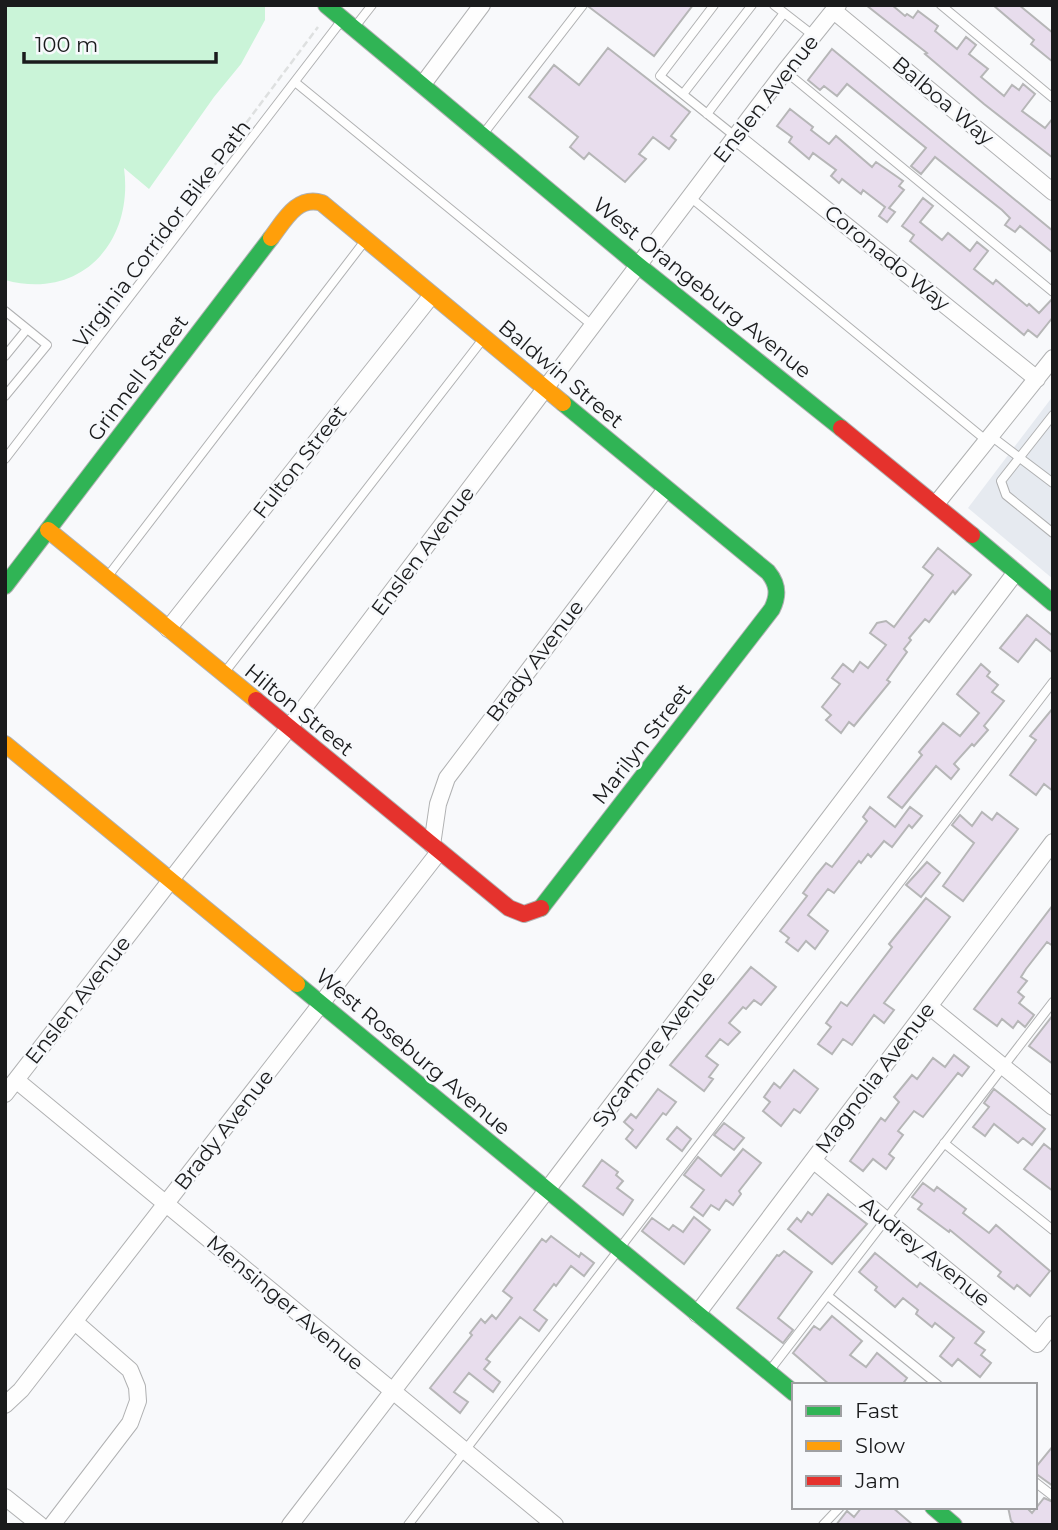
<svg xmlns="http://www.w3.org/2000/svg" width="1058" height="1530" viewBox="0 0 1058 1530" font-family="Montserrat,sans-serif">
<style>
.built{fill:#e6eaf0}
.green{fill:#caf4d8}
.building{fill:#e8dded;stroke:#b6b6b7;stroke-width:2}
.lines{fill:none;stroke-linecap:round;stroke-linejoin:round}
.lane-casing{stroke:#b0b1b2;stroke-width:10}
.street-casing{stroke:#b0b1b2;stroke-width:18}
.fast-casing{stroke:#b0b1b2;stroke-width:18}
.slow-casing{stroke:#b0b1b2;stroke-width:18}
.jam-casing{stroke:#b0b1b2;stroke-width:18}
.path{stroke:#dee0e0;stroke-width:2.5;stroke-dasharray:7 3.5;stroke-linecap:butt}
.lane{stroke:#fefefe;stroke-width:8}
.street{stroke:#fefefe;stroke-width:16}
.fast{stroke:#30b455;stroke-width:16}
.slow{stroke:#ff9f0a;stroke-width:16}
.jam{stroke:#e5322d;stroke-width:16}
.labels{text-anchor:middle;stroke-width:5;stroke-linejoin:round;paint-order:stroke}
.street-label{font-size:21px;fill:#1a1b1c;stroke:#f7f9fc}
</style>
<rect width="100%" height="100%" fill="#f8f9fb"/>
<path class="built" d="M1053 396V579L968 508Z"/>
<path class="green" d="M5 5H265V20L241 64 214 97 149 189 124 168C134 242 81 301 5 280Z"/>
<path class="building" d="M590 5H693L654 56 589 7Z
M866 5H892L905 16 907 14 913 18 918 11 938 26 935 31 957 49 966 37 976 45 969 54 988 69 981 77 1004 96 1012 85 1019 90 1023 84 1035 94 1022 111 1045 128 1053 118V158L984 104 925 54 927 53Z
M993 5H1019L1053 33V62L1031 44 1034 40Z
M608 48 690 112 671 136 676 140 669 149 653 137 639 154 646 159 625 182 589 153 584 159 570 147 578 137 529 97 554 65 579 85Z
M832 49 1053 231V253L1020 226 1015 232 1005 225 1010 218 1002 210 935 157 921 174 911 166 926 148 847 84 837 96 824 86 820 90 808 80Z
M790 109 813 127 811 130 829 144 836 136 872 167 876 162 903 181 899 186 904 190 889 208 895 212 887 222 879 216 885 207 863 190 861 194 842 179 839 183 831 176 836 170 813 153 809 159 789 142 792 137 777 126Z
M923 198 933 206 920 222 942 240 948 233 970 251 977 242 988 251 974 269 993 284 996 280 1027 306 1029 304 1039 313 1053 298V317L1037 337 1028 330 1024 335 910 241 914 235 902 226Z
M938 548 971 575 955 594 953 591 929 622 925 619 909 638 911 640 904 649 907 652 887 680 890 682 854 726 849 722 841 733 826 720 831 715 822 707 840 684 832 678 843 664 853 672 860 662 868 668 886 645 870 633 877 623 886 621 894 627 933 575 923 567Z
M1027 615 1053 636V653L1036 639 1018 662 1000 648Z
M981 664 990 672 987 676 998 685 992 692 1004 701 984 726 988 730 974 746 972 744 954 764 959 769 951 779 936 766 902 808 888 797 922 755 919 752 943 723 960 736 979 713 957 694Z
M1053 708V791L1044 784 1036 795 1010 775 1036 740 1030 736Z
M870 807 895 827 910 807 922 816 912 828 909 825 892 847 884 841 871 857 868 854 861 863 859 861 834 893 828 889 808 915 828 931 815 949 806 941 798 951 786 942 789 938 780 931 807 896 803 893 817 874 826 863 832 867 867 821 863 817Z
M982 812 992 820 997 813 1018 829 963 901 943 886 974 843 952 825 960 815 972 826Z
M927 862 940 873 921 897 906 885Z
M926 898 950 917 884 1003 894 1010 884 1023 874 1015 852 1045 843 1039 832 1054 818 1044 831 1027 826 1023 841 1002 847 1006 892 947 889 944Z
M1053 905V946L1047 942 1026 969 1021 977 1027 981 1018 992 1024 997 1019 1003 1034 1015 1025 1027 1018 1021 1013 1028 1002 1019 997 1026 974 1009Z
M751 967 776 987 761 1005 754 1000 746 1009 743 1007 729 1023 740 1032 728 1045 720 1039 706 1056 718 1065 709 1077 713 1079 704 1091 670 1065Z
M1053 1015V1064L1029 1046Z
M954 1055 969 1067 962 1076 958 1073 923 1117 914 1111 898 1131 903 1135 889 1154 894 1158 886 1169 873 1159 863 1171 850 1161 881 1118 885 1121 899 1102 894 1097 912 1075 917 1079 933 1058 945 1067Z
M794 1070 818 1089 800 1113 794 1109 781 1126 763 1111 770 1102 764 1097 774 1083 780 1088Z
M658 1089 676 1102 666 1115 663 1113 636 1148 626 1139 633 1130 624 1122 631 1114 636 1118Z
M994 1089 1045 1129 1032 1145 1023 1138 1018 1143 994 1124 985 1136 973 1127 989 1107 984 1103Z
M724 1123 744 1138 734 1150 714 1135Z
M677 1127 691 1139 682 1151 667 1139Z
M1044 1144 1053 1151V1191L1024 1169Z
M743 1149 761 1163 739 1191 741 1194 733 1205 726 1200 719 1210 711 1205 703 1216 691 1207 704 1190 684 1175 698 1157 721 1176Z
M602 1160 618 1172 616 1175 623 1181 617 1188 633 1200 623 1215 583 1186Z
M923 1183 934 1191 937 1187 966 1209 963 1213 989 1233 996 1225 1050 1271 1030 1296 1017 1285 1014 1289 998 1276 1001 1272 950 1230 949 1232 918 1209 922 1204 912 1197Z
M828 1194 867 1224 832 1264 788 1229 797 1218 801 1222 808 1212 812 1215Z
M694 1217 710 1230 684 1264 642 1231 652 1218 669 1230 673 1225 683 1232Z
M551 1236 579 1257 581 1253 594 1263 584 1276 571 1266 556 1286 554 1284 534 1310 547 1320 539 1331 520 1317 486 1359 490 1362 484 1369 500 1382 493 1392 469 1373 454 1392 468 1402 460 1413 430 1388 472 1335 470 1333 481 1319 485 1323 492 1315 496 1319 512 1298 503 1291 542 1239 546 1242Z
M784 1251 812 1272 778 1318 793 1330 783 1343 737 1308 777 1255 779 1256Z
M875 1253 917 1287 920 1283 984 1332 975 1343 985 1350 981 1355 991 1363 980 1377 958 1359 952 1366 940 1356 954 1338 935 1323 932 1327 916 1314 918 1310 903 1298 895 1307 875 1290 877 1287 859 1272Z
M832 1316 862 1341 850 1355 866 1367 877 1353 907 1378 902 1385H830L793 1353 814 1326 820 1330Z
M1053 1446V1486L1035 1473V1468Z
M1044 1498 1053 1502V1525H1015L1011 1521 1008 1507H1026L1032 1513Z
M862 1507H892L913 1525H836L847 1511 854 1517Z"/>
<g class="lines">
<defs>
<path id="lane" d="M714 5 660 76 736 137
M774 5 814 36
M941 5 1053 98
M354 28 372 5
M785 71 1053 292
M295 82 593 326
M683 94 752 5
M707 114 784 13
M484 133 583 5
M690 197 987 441
M5 311 47 345 5 396
M5 356 27 329
M1053 415 1001 481 1006 495 1053 533
M991 436 1053 483
M5 459 342 20
M108 576 364 242
M225 672 483 339
M944 1143 1053 1230
M828 1296 938 1385
M770 1370 1053 1002
M1035 1482 1053 1496
M408 1525 1053 682
M823 1525 840 1507"/>
<path id="street" d="M834 11 1053 192
M423 84 482 5
M736 137 1037 379
M936 504 1053 358
M168 629 432 295
M432 845 438 804 447 778 666 489
M929 1006 1053 1107
M16 1080 555 1525
M5 1094 288 729 785 71 838 5
M813 1160 1037 1344 1053 1324
M697 1314 1053 842
M5 1405 21 1390 439 852
M5 1497 40 1525
M52 1525 130 1423 138 1401 137 1387 130 1370 75 1322
M290 1525 547 1190 1016 572"/>
<path id="fast" d="M326 5 639 266 841 428
M972 535 1053 603
M5 586 271 238
M541 908 772 609C779 595 778 584 768 572L563 403
M297 984 794 1393
M933 1507 954 1525"/>
<path id="slow" d="M271 238C284 221 297 195 322 203L563 403
M48 530 256 700
M5 744 297 984"/>
<path id="jam" d="M841 428 972 535
M256 700 509 908 524 914 541 908"/>
</defs>
<use href="#lane" class="lane-casing"/>
<use href="#street" class="street-casing"/>
<use href="#fast" class="fast-casing"/>
<use href="#slow" class="slow-casing"/>
<use href="#jam" class="jam-casing"/>
<path class="path" d="M196 190 318 27"/>
<use href="#lane" class="lane"/>
<use href="#street" class="street"/>
<use href="#fast" class="fast"/>
<use href="#slow" class="slow"/>
<use href="#jam" class="jam"/>
</g>
<g class="labels">
<g class="street-label">
<text transform="translate(766 99) rotate(-52)" y="7">Enslen Avenue</text>
<text transform="translate(943 101) rotate(40)" y="7">Balboa Way</text>
<text transform="translate(162 234) rotate(-53)" y="7">Virginia Corridor Bike Path</text>
<text transform="translate(887 258) rotate(39)" y="7">Coronado Way</text>
<text transform="translate(702 288) rotate(39)" y="7">West Orangeburg Avenue</text>
<text transform="translate(561 374) rotate(40)" y="7">Baldwin Street</text>
<text transform="translate(138 378) rotate(-53)" y="7">Grinnell Street</text>
<text transform="translate(300 462) rotate(-52)" y="7">Fulton Street</text>
<text transform="translate(423 551) rotate(-53)" y="7">Enslen Avenue</text>
<text transform="translate(535 661) rotate(-53)" y="7">Brady Avenue</text>
<text transform="translate(299 710) rotate(39)" y="7">Hilton Street</text>
<text transform="translate(642 744) rotate(-52)" y="7">Marilyn Street</text>
<text transform="translate(78 1000) rotate(-52)" y="7">Enslen Avenue</text>
<text transform="translate(654 1049) rotate(-53)" y="7">Sycamore Avenue</text>
<text transform="translate(413 1052) rotate(40)" y="7">West Roseburg Avenue</text>
<text transform="translate(875 1078) rotate(-53)" y="7">Magnolia Avenue</text>
<text transform="translate(224 1130) rotate(-52)" y="7">Brady Avenue</text>
<text transform="translate(925 1252) rotate(39)" y="7">Audrey Avenue</text>
<text transform="translate(285 1303) rotate(40)" y="7">Mensinger Avenue</text>
</g>
</g>
<rect width="1058" height="1530" fill="none" stroke="#1a1b1c" stroke-width="14"/>
<rect x="792" y="1383" width="245" height="126" fill="#f7f9fc" stroke="#9fa0a2" stroke-width="2"/>
<rect x="806" y="1406" width="35" height="10" fill="#30b455" stroke="#9fa0a2" stroke-width="2"/>
<text x="855" y="1418" font-size="21" fill="#1a1b1c">Fast</text>
<rect x="806" y="1441" width="35" height="10" fill="#ff9f0a" stroke="#9fa0a2" stroke-width="2"/>
<text x="855" y="1453" font-size="21" fill="#1a1b1c">Slow</text>
<rect x="806" y="1476" width="35" height="10" fill="#e5322d" stroke="#9fa0a2" stroke-width="2"/>
<text x="855" y="1488" font-size="21" fill="#1a1b1c">Jam</text>
<path d="M24 52v10h192v-10" fill="none" stroke="#1a1b1c" stroke-width="3.5"/>
<text x="35" y="52" font-size="21" fill="#1a1b1c" stroke="#f7f9fc" stroke-width="5" paint-order="stroke">100 m</text>
</svg>
